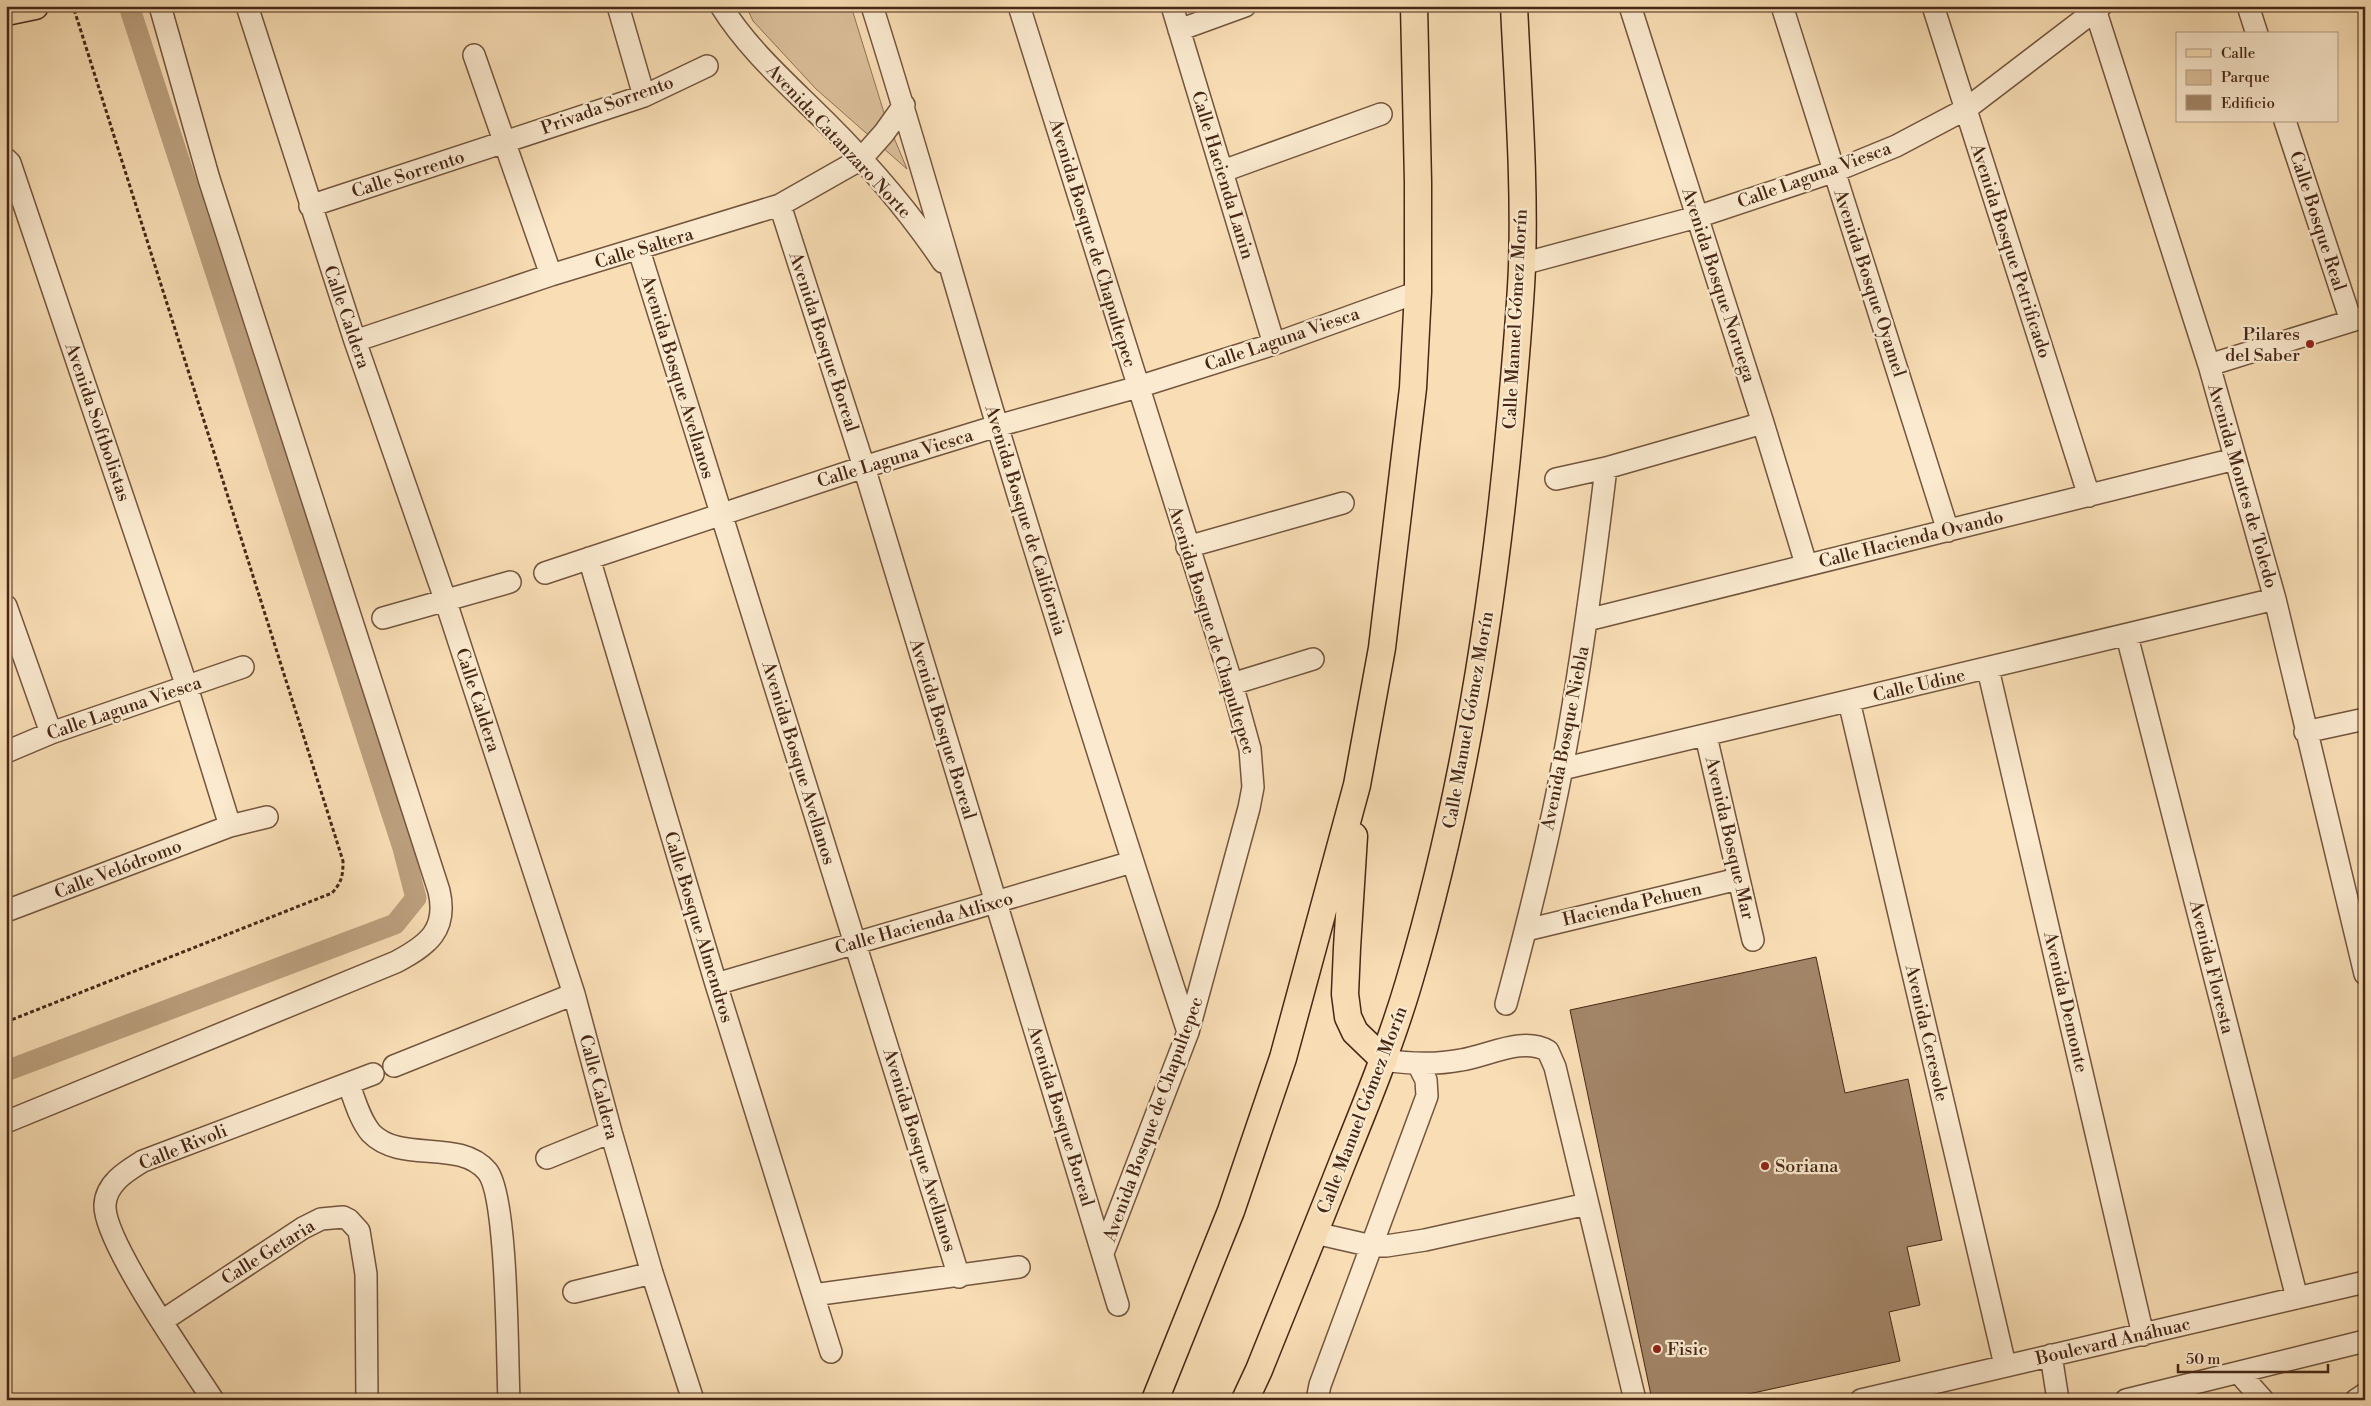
<svg xmlns="http://www.w3.org/2000/svg" width="2371" height="1406" viewBox="0 0 2371 1406" font-family="'Libre Bodoni',serif">
<style>
.park{fill:#dbbf9a;stroke:#907358}
.lines{fill:none;stroke-linecap:round;stroke-linejoin:round}
.canal{stroke:#bca07f;stroke-width:21}
.building{fill:#a38669;stroke:#462717}
.minor-casing{stroke:#73553e;stroke-width:24}
.major-casing{stroke:#462717;stroke-width:29}
.path{stroke:#462717;stroke-width:3;stroke-dasharray:4 2.5;stroke-linecap:butt}
.minor{stroke:#fbeacf;stroke-width:21}
.major{stroke:#f9deb5;stroke-width:26}
.poi-dot{fill:#8f2418;stroke:#fbeacf;stroke-width:2}
.labels{text-anchor:middle;stroke-width:4.5;stroke-linejoin:round;paint-order:stroke}
.street-label{font-size:18px;fill:#462717;stroke:#fbeacf}
.poi-label{font-size:18px;fill:#462717;stroke:#fbeacf;text-anchor:start}
</style>
<rect width="100%" height="100%" fill="#f9deb5"/>
<filter id="stains"><feTurbulence type="fractalNoise" baseFrequency=".004" numOctaves="4"/><feColorMatrix values="0 0 0 0 .2 0 0 0 0 .09 0 0 0 0 .02 0 0 0 .5 -.17"/></filter>
<radialGradient id="worn" r=".72"><stop offset=".6" stop-color="#630" stop-opacity="0"/><stop offset="1" stop-color="#630" stop-opacity=".3"/></radialGradient>
<path class="park" d="M746 6H851L885 116 907 169 816 89 753 21Z"/>
<g class="lines">
<path class="canal" d="M6 1071 395 924 416 898 403 848 129 6"/>
</g>
<path class="building" d="M1816 957 1845 1093 1908 1079 1942 1240 1907 1247 1920 1305 1889 1312 1900 1361 1721 1400H1652L1570 1010Z"/>
<g class="lines">
<defs>
<path id="minor" d="M247 6 355 341 445 599 574 994 611 1132 652 1273 693 1400
M618 6 644 96
M721 6C749 51 789 85 826 122 869 165 909 211 943 262
M872 6C916 145 955 285 997 425 1058 628 1122 830 1188 1032
M1019 6 1232 684 1250 749 1253 787 1249 808 1188 1032 1103 1253
M1172 6 1274 344
M1630 6 1763 423 1806 564
M1782 6 1948 531
M1933 6 2089 496
M2094 6 2209 365 2275 599 2365 974
M2248 6 2257 34
M1179 30 1245 6
M474 55 551 275
M2285 121 2351 321
M6 159 10 163 187 687 230 826
M1223 171 1381 114
M780 205 864 467 1118 1305
M310 206 644 96 707 66
M639 250 959 1277
M1522 264 1697 217 1835 171 1896 146 1966 109 2101 6
M355 341 551 275 780 205 861 159 884 133 904 105
M2209 365 2364 317
M1556 479 1606 468 1763 423
M1187 547 1343 503
M589 558 716 984 831 1352
M545 573 864 467 997 426 1138 387 1274 344 1418 292
M6 606 51 733
M383 618 510 582
M1587 620 2235 459
M2127 636 2297 1298
M1988 669 2143 1335
M1232 684 1313 659
M1849 701 2005 1365
M2305 732 2365 719
M1706 736 1753 940
M6 752 51 733 243 667
M1562 769 2275 599
M6 911 230 826 267 817
M1526 930 1738 879
M716 984 1132 862
M1506 1004C1527 926 1547 847 1562 768 1581 668 1594 568 1606 468
M1384 1060C1410 1064 1435 1065 1461 1060 1488 1056 1523 1036 1548 1051L1555 1067 1635 1400
M394 1066 574 994
M349 1085C355 1101 360 1120 371 1133 401 1164 459 1138 487 1171 508 1195 507 1360 509 1400
M6 1122 396 962C428 945 448 930 439 891L209 179 160 6
M547 1158 611 1132
M1315 1233 1372 1246H1386L1425 1240 1587 1204
M574 1292 652 1273
M813 1295 1019 1267
M162 1321 303 1228 321 1219 343 1217 349 1220 359 1231 366 1274 367 1400
M2051 1355 2058 1400
M2239 1373 2263 1400
M213 1400C190 1364 103 1241 105 1205 106 1183 127 1171 143 1161L373 1074
M1317 1400 1320 1385 1427 1096 1426 1080 1418 1064
M1861 1400 2365 1282
M2126 1400 2365 1341
M2356 1400 2365 1394"/>
<path id="major" d="M6 12 35 6
M1354 836 1347 948 1345 994 1348 1017 1355 1032 1384 1060
M1155 1400 1231 1211 1283 1058 1357 785 1382 648 1413 388 1418 292V182L1414 6
M1245 1400 1259 1370C1287 1300 1316 1230 1343 1161 1367 1102 1391 1043 1409 982 1464 797 1494 606 1511 414 1515 365 1520 316 1522 267 1525 180 1518 93 1514 6"/>
</defs>
<use href="#minor" class="minor-casing"/>
<use href="#major" class="major-casing"/>
<path class="path" d="M6 1022 332 893C342 882 343 875 343 861L73 6"/>
<use href="#minor" class="minor"/>
<use href="#major" class="major"/>
</g>
<g class="poi-dot">
<circle cx="2310" cy="344" r="5"/>
<circle cx="1765" cy="1166" r="5"/>
<circle cx="1657" cy="1349" r="5"/>
</g>
<g class="labels">
<g class="street-label">
<text transform="translate(607 105) rotate(-20)" y="6">Privada Sorrento</text>
<text transform="translate(839 141) rotate(47)" y="6">Avenida Catanzaro Norte</text>
<text transform="translate(408 174) rotate(-18)" y="6">Calle Sorrento</text>
<text transform="translate(1223 175) rotate(73)" y="6">Calle Hacienda Lanin</text>
<text transform="translate(1814 175) rotate(-20)" y="6">Calle Laguna Viesca</text>
<text transform="translate(2318 221) rotate(72)" y="6">Calle Bosque Real</text>
<text transform="translate(1093 243) rotate(73)" y="6">Avenida Bosque de Chapultepec</text>
<text transform="translate(644 248) rotate(-17)" y="6">Calle Saltera</text>
<text transform="translate(2011 251) rotate(72)" y="6">Avenida Bosque Petrificado</text>
<text transform="translate(1870 283) rotate(72)" y="6">Avenida Bosque Oyamel</text>
<text transform="translate(1719 285) rotate(72)" y="6">Avenida Bosque Noruega</text>
<text transform="translate(347 317) rotate(71)" y="6">Calle Caldera</text>
<text transform="translate(1515 319) rotate(-87)" y="6">Calle Manuel Gómez Morín</text>
<text transform="translate(1282 339) rotate(-19)" y="6">Calle Laguna Viesca</text>
<text transform="translate(824 342) rotate(72)" y="6">Avenida Bosque Boreal</text>
<text transform="translate(678 377) rotate(73)" y="6">Avenida Bosque Avellanos</text>
<text transform="translate(98 422) rotate(71)" y="6">Avenida Softbolistas</text>
<text transform="translate(895 458) rotate(-17)" y="6">Calle Laguna Viesca</text>
<text transform="translate(2243 486) rotate(74)" y="6">Avenida Montes de Toledo</text>
<text transform="translate(1026 520) rotate(73)" y="6">Avenida Bosque de California</text>
<text transform="translate(1911 539) rotate(-14)" y="6">Calle Hacienda Ovando</text>
<text transform="translate(1212 630) rotate(73)" y="6">Avenida Bosque de Chapultepec</text>
<text transform="translate(1919 685) rotate(-13)" y="6">Calle Udine</text>
<text transform="translate(478 700) rotate(72)" y="6">Calle Caldera</text>
<text transform="translate(124 708) rotate(-19)" y="6">Calle Laguna Viesca</text>
<text transform="translate(1468 720) rotate(-80)" y="6">Calle Manuel Gómez Morín</text>
<text transform="translate(943 729) rotate(73)" y="6">Avenida Bosque Boreal</text>
<text transform="translate(1565 738) rotate(-79)" y="6">Avenida Bosque Niebla</text>
<text transform="translate(799 763) rotate(73)" y="6">Avenida Bosque Avellanos</text>
<text transform="translate(1730 838) rotate(77)" y="6">Avenida Bosque Mar</text>
<text transform="translate(118 869) rotate(-21)" y="6">Calle Velódromo</text>
<text transform="translate(1632 904) rotate(-13)" y="6">Hacienda Pehuen</text>
<text transform="translate(924 923) rotate(-16)" y="6">Calle Hacienda Atlixco</text>
<text transform="translate(699 927) rotate(73)" y="6">Calle Bosque Almendros</text>
<text transform="translate(2212 967) rotate(76)" y="6">Avenida Floresta</text>
<text transform="translate(2066 1002) rotate(77)" y="6">Avenida Demonte</text>
<text transform="translate(1927 1033) rotate(77)" y="6">Avenida Ceresole</text>
<text transform="translate(599 1087) rotate(75)" y="6">Calle Caldera</text>
<text transform="translate(1362 1110) rotate(-69)" y="6">Calle Manuel Gómez Morín</text>
<text transform="translate(1061 1116) rotate(73)" y="6">Avenida Bosque Boreal</text>
<text transform="translate(1153 1119) rotate(-70)" y="6">Avenida Bosque de Chapultepec</text>
<text transform="translate(183 1147) rotate(-22)" y="6">Calle Rivoli</text>
<text transform="translate(920 1150) rotate(73)" y="6">Avenida Bosque Avellanos</text>
<text transform="translate(268 1252) rotate(-32)" y="6">Calle Getaria</text>
<text transform="translate(2113 1341) rotate(-13)" y="6">Boulevard Anáhuac</text>
</g>
<g class="poi-label">
<text x="2300" y="340" text-anchor="end">Pilares<tspan x="2300" dy="21">del Saber</tspan></text>
<text x="1775" y="1172">Soriana</text>
<text x="1667" y="1355">Fisic</text>
</g>
</g>
<rect width="2371" height="1406" fill="none" stroke="#f9deb5" stroke-width="25"/>
<rect x="8" y="8" width="2356" height="1391" fill="none" stroke="#462717" stroke-width="2.5"/>
<rect x="12" y="12" width="2346" height="1381" fill="none" stroke="#462717"/>
<rect x="2176" y="32" width="162" height="90" fill="#fbeacf" stroke="#b39c85"/>
<rect x="2186" y="49" width="25" height="8" fill="#f9deb5" stroke="#b39c85"/>
<text x="2221" y="58" font-size="15" fill="#462717">Calle</text>
<rect x="2186" y="70" width="25" height="15" fill="#dbbf9a" stroke="#b39c85"/>
<text x="2221" y="82" font-size="15" fill="#462717">Parque</text>
<rect x="2186" y="95" width="25" height="15" fill="#a38669" stroke="#b39c85"/>
<text x="2221" y="108" font-size="15" fill="#462717">Edificio</text>
<path d="M2178 1364v8h150v-8" fill="none" stroke="#462717" stroke-width="2.5"/>
<text x="2186" y="1364" font-size="15" fill="#462717" stroke="#fbeacf" stroke-width="4" paint-order="stroke">50 m</text>
<rect width="100%" height="100%" filter="url(#stains)"/>
<rect width="100%" height="100%" fill="url(#worn)"/>
</svg>
